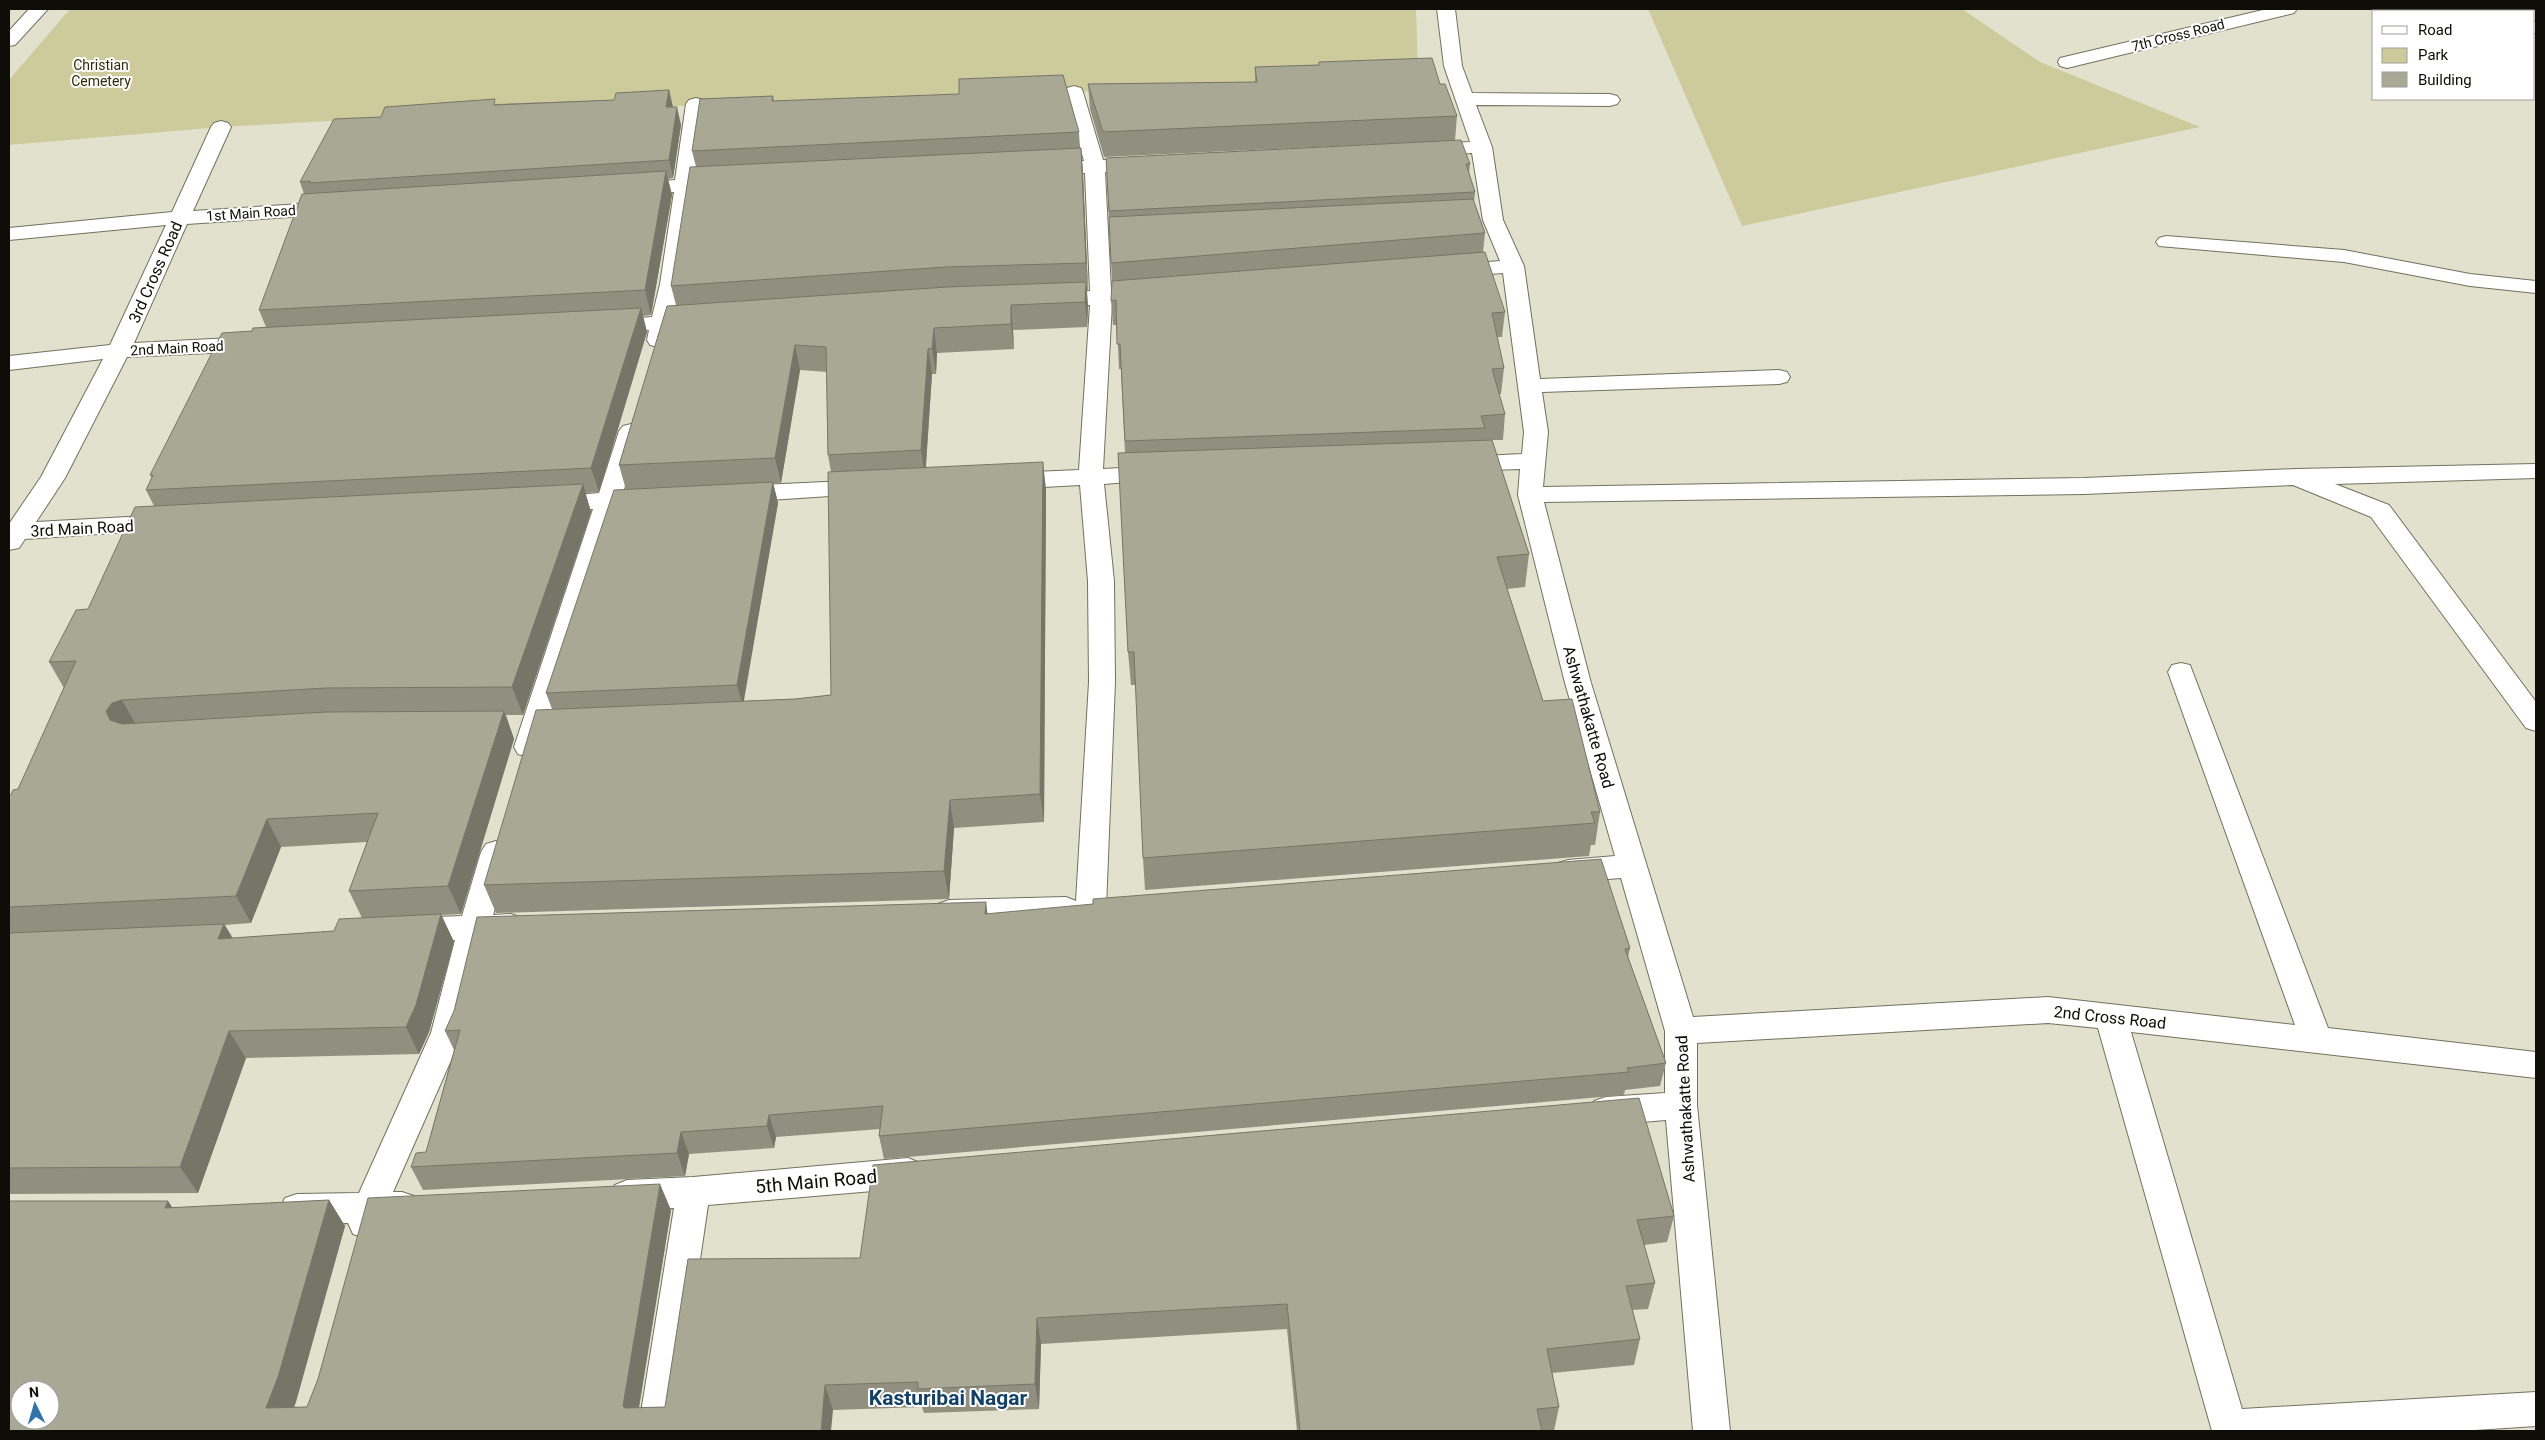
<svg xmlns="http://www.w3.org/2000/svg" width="2545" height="1440" viewBox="0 0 2545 1440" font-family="Roboto,sans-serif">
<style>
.green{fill:#cdcb9b}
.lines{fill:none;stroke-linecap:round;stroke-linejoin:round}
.minor-casing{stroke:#72715f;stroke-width:2}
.minor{fill:#fff;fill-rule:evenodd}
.wall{fill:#919080;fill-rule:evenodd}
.shaded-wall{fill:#767668}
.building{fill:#a9a895;stroke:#767668;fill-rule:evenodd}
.labels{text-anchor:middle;stroke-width:4;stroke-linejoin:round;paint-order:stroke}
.far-street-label{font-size:14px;fill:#0e0d07;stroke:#fff}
.far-park-label{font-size:14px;fill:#2f2c0a;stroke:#fff}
.street-label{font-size:16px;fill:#0e0d07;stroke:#fff}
.near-street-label{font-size:19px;fill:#0e0d07;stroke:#fff}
.near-neighbourhood-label{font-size:21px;font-weight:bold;fill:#134165;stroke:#fff}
</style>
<rect width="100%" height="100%" fill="#e2e1cd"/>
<path class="green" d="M70 9H1416L1418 74 1074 92 453 114 221 127 9 145V80Z
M1648 9H1962L2040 62 2200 127 1742 226Z"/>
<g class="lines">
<defs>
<path id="minor" d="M29 9H48L15 45 9 46V31Z
M1437 9H1455L1462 66 1472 93 1610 94 1617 96 1620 100 1617 104 1610 106 1476 105 1492 147 1503 220 1524 266 1540 379 1779 370 1787 372 1790 377 1787 382 1779 384 1542 392 1548 432 1543 487 2084 478 2296 469 2536 464V478L2335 484 2389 505 2536 702V731L2526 728 2371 517 2293 485 2084 494 1544 502 1591 683 1693 1017 2048 997 2295 1025 2168 672 2172 665 2181 663 2190 665 2328 1028 2536 1052V1078L2131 1032 2242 1409 2536 1392V1426L2460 1431H2212L2098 1028 2048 1023 1697 1043V1105L1730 1431H1693L1666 1120 1606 1125 1594 1121 1590 1111 1594 1101 1606 1097 1665 1093V1031L1621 878 1568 882 1558 879 1553 871 1558 863 1568 860 1615 856 1565 683 1518 495 1520 469 1461 471 1453 469 1449 464 1453 459 1461 457 1522 454 1524 432 1503 273 1452 277 1444 276 1441 271 1444 266 1452 265 1500 261 1483 220 1472 153 1426 156 1419 154 1416 150 1419 146 1426 144 1470 142 1444 66Z
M2267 9H2297L2294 13 2067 68 2060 66 2058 62 2060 58Z
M2534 22H2536V33H2534Z
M1074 86 1081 88 1083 92 1103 160 1143 158 1150 160 1153 164 1150 168 1105 172 1111 290 1148 288 1156 290 1159 295 1156 300 1112 303 1103 469 1156 466 1165 469 1168 474 1165 479 1104 484 1114 581 1115 682 1106 908 1102 916 1091 920 1080 916 1079 913 1077 917 1066 921 949 924 938 920 934 912 938 904 949 900 1066 897 1076 901 1089 682 1088 581 1080 485 1009 489 1000 486 997 481 1000 476 1009 473 1079 470 1090 305 1051 307 1043 305 1040 300 1043 295 1090 291 1085 173 1046 175 1039 173 1036 169 1039 165 1084 161 1065 92 1067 88Z
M696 98 703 100 706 104 696 178 731 179 734 183 731 187 694 191 682 284 675 316H706L709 321 706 326 672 329 666 345 658 347 650 345 647 340 649 330 609 333 601 331 598 326 601 321 652 317 660 284 674 192 632 194 625 192 622 188 625 184 675 180 686 104 689 100Z
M221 121 228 123 231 127 193 211 332 202 339 204 342 208 339 212 332 214 187 224 134 343 251 337 259 339 262 344 259 349 251 351 127 357 65 478 36 522 164 515 173 517 176 523 173 529 25 539 19 548 9 550V524L41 477 103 359 9 370V356L110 345 166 225 9 240V228L172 212 211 127 214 123Z
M2166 236 2344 250 2470 274 2536 281V293L2470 286 2344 262 2159 246 2156 242 2159 238Z
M631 424 639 426 643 431 623 492 649 490 658 493 661 498 658 503 618 507 542 747 538 754 528 757 518 754 514 747 593 509 552 511 543 508 540 503 543 498 599 493 619 431 623 426Z
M866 480 875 483 878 488 875 493 739 502 730 499 727 494 730 489 739 486Z
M496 841 506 844 511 852 493 915 511 914 522 918 526 926 522 934 511 938 486 939 463 1033 393 1192H402L414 1196 419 1207 414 1218 402 1222H382L377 1234 365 1238 353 1234 348 1223 297 1224 285 1220 280 1209 285 1198 297 1194 359 1193 431 1033 455 940 410 942 399 938 395 930 399 922 410 918 462 916 481 852 486 844Z
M908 1158 920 1163 925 1173 920 1183 908 1188 708 1205 675 1431H638L674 1208 627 1210 615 1205 610 1195 615 1185 627 1180 693 1177Z"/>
</defs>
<use href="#minor" class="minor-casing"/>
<use href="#minor" class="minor"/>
</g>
<path class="wall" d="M1319 62 1440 84 1457 116 1455 141 1470 164 1469 173 1475 192 1474 202 1485 233 1483 252 1505 312 1502 337H1497L1504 368 1501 394H1499L1505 414 1503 440H1492L1529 554 1525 587 1507 589 1543 701 1600 812 1595 845H1591L1589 856 1145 890 1143 858 1136 685H1131L1128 652 1125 453 1121 369H1119L1117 325H1113L1111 301 1112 281 1106 158 1401 143 1104 157 1090 109 1088 84 1255 82V67L1319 65Z
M669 90 673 107 681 125 673 178 668 179 672 195 651 315 643 316 647 332 599 492 585 493 591 512 523 715H506L514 739 461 914 441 915 454 942 429 1032 419 1054 246 1058 198 1193 9 1194V795H11L18 789 64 688 49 662 88 609 154 506 146 490 152 478 150 475 252 331 266 327 259 310 304 194 300 182 381 117 497 104 614 100ZM367 842 349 891 362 918 334 931 233 938 225 925 251 923 281 847Z
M773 96 774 101 1079 132 1080 148H1081L1083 174 1088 290H1087L1088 307 1087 327 1013 330 1014 349 937 353 936 374H932L926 467 1046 489 1044 822 954 828 949 899 496 913 484 885 552 709 546 693 626 490 619 465 676 305 671 286 696 167 692 151ZM800 370 827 372 828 455 831 472V695L795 699 743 701 778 503 773 484 781 483Z
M988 914 1630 948 1628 957 1666 1063 1660 1086 1625 1090 1624 1095 884 1159 879 1136 880 1129 776 1137 774 1148 689 1154 685 1176 423 1190 411 1167 426 1152 454 1050 445 1031Z
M329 1200 345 1226 294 1407H307L671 1210 639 1408 665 1407 860 1258 1674 1216 1667 1242 1644 1245 1655 1283 1648 1309 1632 1310 1640 1339 1634 1365 1552 1373 1559 1407 1554 1431H1297L1287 1329 1041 1344 1039 1409 924 1413 922 1407 833 1410 9 1431 173 1208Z"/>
<path class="shaded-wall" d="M669 90 673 108 666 107Z
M677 107 681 125 673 178 669 160Z
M1081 148 1083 174 1088 290 1086 263Z
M666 171 672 195 651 315 645 290Z
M1086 282 1088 307 1087 327 1085 302Z
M1011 305 1013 330 1014 349 1011 324Z
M641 308 647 332 599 492 591 468Z
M934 328 937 353 936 374 932 348Z
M795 345 800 370 781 483 775 458Z
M928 349 932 374 925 476 921 450Z
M1043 462 1046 489 1044 822 1040 794Z
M773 482 778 503 743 706 737 685Z
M583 484 591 512 523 715 512 687Z
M122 700 138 728 127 731 110 720 106 711 112 703Z
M504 711 514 739 461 914 448 886Z
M950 800 954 828 949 899 944 871Z
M267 819 281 847 251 923 236 896Z
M986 902 989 925 985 914Z
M441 914 454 942 429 1032 419 1054 406 1027Z
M224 924 240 952 218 939Z
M229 1031 246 1058 198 1193 180 1167Z
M769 1115 776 1137 774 1148 767 1126Z
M681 1132 689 1154 685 1176 677 1153Z
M660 1184 671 1210 635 1431 623 1406Z
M329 1200 345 1226 296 1402 285 1431 266 1408Z
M168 1201 186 1227 165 1208Z
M1037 1318 1041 1344 1039 1409 1035 1384Z
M825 1385 833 1410 831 1431H821Z"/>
<path class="building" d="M1432 58 1440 84H1445L1457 116 1103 132 1088 84 1257 82 1255 67 1319 65V62Z
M1063 75 1079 132 692 151 700 99 773 96 772 101 959 94V79Z
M669 90 666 107H677L669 160 310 183V181L300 182 334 119 381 117 385 107 495 99 494 105 614 100 616 93Z
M1461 140 1470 164H1466L1475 192 1109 211 1106 158Z
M1081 148 1086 263 946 267 671 286 690 167Z
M666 171 645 290 259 310 302 194Z
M1473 199 1485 233 1111 263 1109 217Z
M1485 252 1505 312 1492 313 1504 368 1492 369 1505 414 1481 416 1485 428 1125 441 1120 344H1117L1116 300 1111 301 1112 281Z
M1086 282 1085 302 1011 305V324L934 328 932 348 928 349 921 450 828 455 826 347 795 345 775 458 619 465 667 306 947 287Z
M641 308 591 468 146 490 153 475H150L222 333 252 331 253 328Z
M1492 440 1529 554 1497 557 1543 701 1572 699 1600 812H1591L1595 823 1143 858 1134 652H1128L1118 453Z
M1043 462 1040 794 950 800 944 871 484 885 536 710 795 699 831 695 828 472Z
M773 482 737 685 546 693 614 490Z
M583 484 512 687 326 688 122 700 112 703 106 711 110 720 122 724 326 712 504 711 448 886 349 891 378 813 267 819 236 896 9 907V795H11L13 790 18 789 76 661 49 662 76 610 88 609 135 507Z
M1601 859 1630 948 1625 949 1666 1063 1627 1068 1629 1072 879 1136 883 1106 769 1115 767 1126 681 1132 677 1153 411 1167 416 1153 426 1152 460 1030 445 1031 454 1011 477 917 986 902 985 914 1093 904V899Z
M441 914 416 1005 406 1027 229 1031 180 1167 9 1168V933L224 924 218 939 334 931 339 919Z
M1639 1098 1674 1216 1637 1220 1655 1283 1626 1286 1640 1339 1547 1349 1559 1407 1537 1409 1542 1431H1300L1287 1304 1037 1318 1035 1384 918 1389V1382L825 1385 821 1431H9V1201H168L165 1208 329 1200 278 1377 266 1408 307 1407 318 1379 368 1198 660 1184 623 1406 625 1408 665 1407 688 1259 860 1258 873 1165ZM20 1390H50V1420H20Z"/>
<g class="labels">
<g class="far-street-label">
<text transform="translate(2178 35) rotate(-14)" y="5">7th Cross Road</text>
<text transform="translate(251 213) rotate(-4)" y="5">1st Main Road</text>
<text transform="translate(177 348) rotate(-3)" y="5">2nd Main Road</text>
</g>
<g class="far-park-label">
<text x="101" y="70">Christian<tspan x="101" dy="16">Cemetery</tspan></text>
</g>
<g class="street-label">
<text transform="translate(155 272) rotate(-66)" y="6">3rd Cross Road</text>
<text transform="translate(82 528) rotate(-3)" y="6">3rd Main Road</text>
<text transform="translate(1589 717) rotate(74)" y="6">Ashwathakatte Road</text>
<text transform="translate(2110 1017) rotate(6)" y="6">2nd Cross Road</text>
<text transform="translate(1685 1109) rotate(-93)" y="6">Ashwathakatte Road</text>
</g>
<g class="near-street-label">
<text transform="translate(816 1181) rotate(-5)" y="7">5th Main Road</text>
</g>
<g class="near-neighbourhood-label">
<text x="948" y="1405">Kasturibai Nagar</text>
</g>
</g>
<rect width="2545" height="1440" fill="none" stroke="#0e0d07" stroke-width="20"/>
<rect x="2372" y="10" width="162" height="90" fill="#ffffff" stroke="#9f9e9c"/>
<rect x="2382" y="26" width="25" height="8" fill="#ffffff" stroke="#9f9e9c"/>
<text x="2418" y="35" font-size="15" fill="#0e0d07">Road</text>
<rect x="2382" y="48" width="25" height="15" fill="#cdcb9b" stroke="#9f9e9c"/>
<text x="2418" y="60" font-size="15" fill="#0e0d07">Park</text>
<rect x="2382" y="72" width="25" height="15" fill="#a9a895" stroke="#9f9e9c"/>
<text x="2418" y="85" font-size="15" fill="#0e0d07">Building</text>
<g transform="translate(35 1405) rotate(355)"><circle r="24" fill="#ffffff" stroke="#9f9e9c"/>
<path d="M0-4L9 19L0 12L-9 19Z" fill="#3273aa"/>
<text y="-8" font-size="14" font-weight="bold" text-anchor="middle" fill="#0e0d07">N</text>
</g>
</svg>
